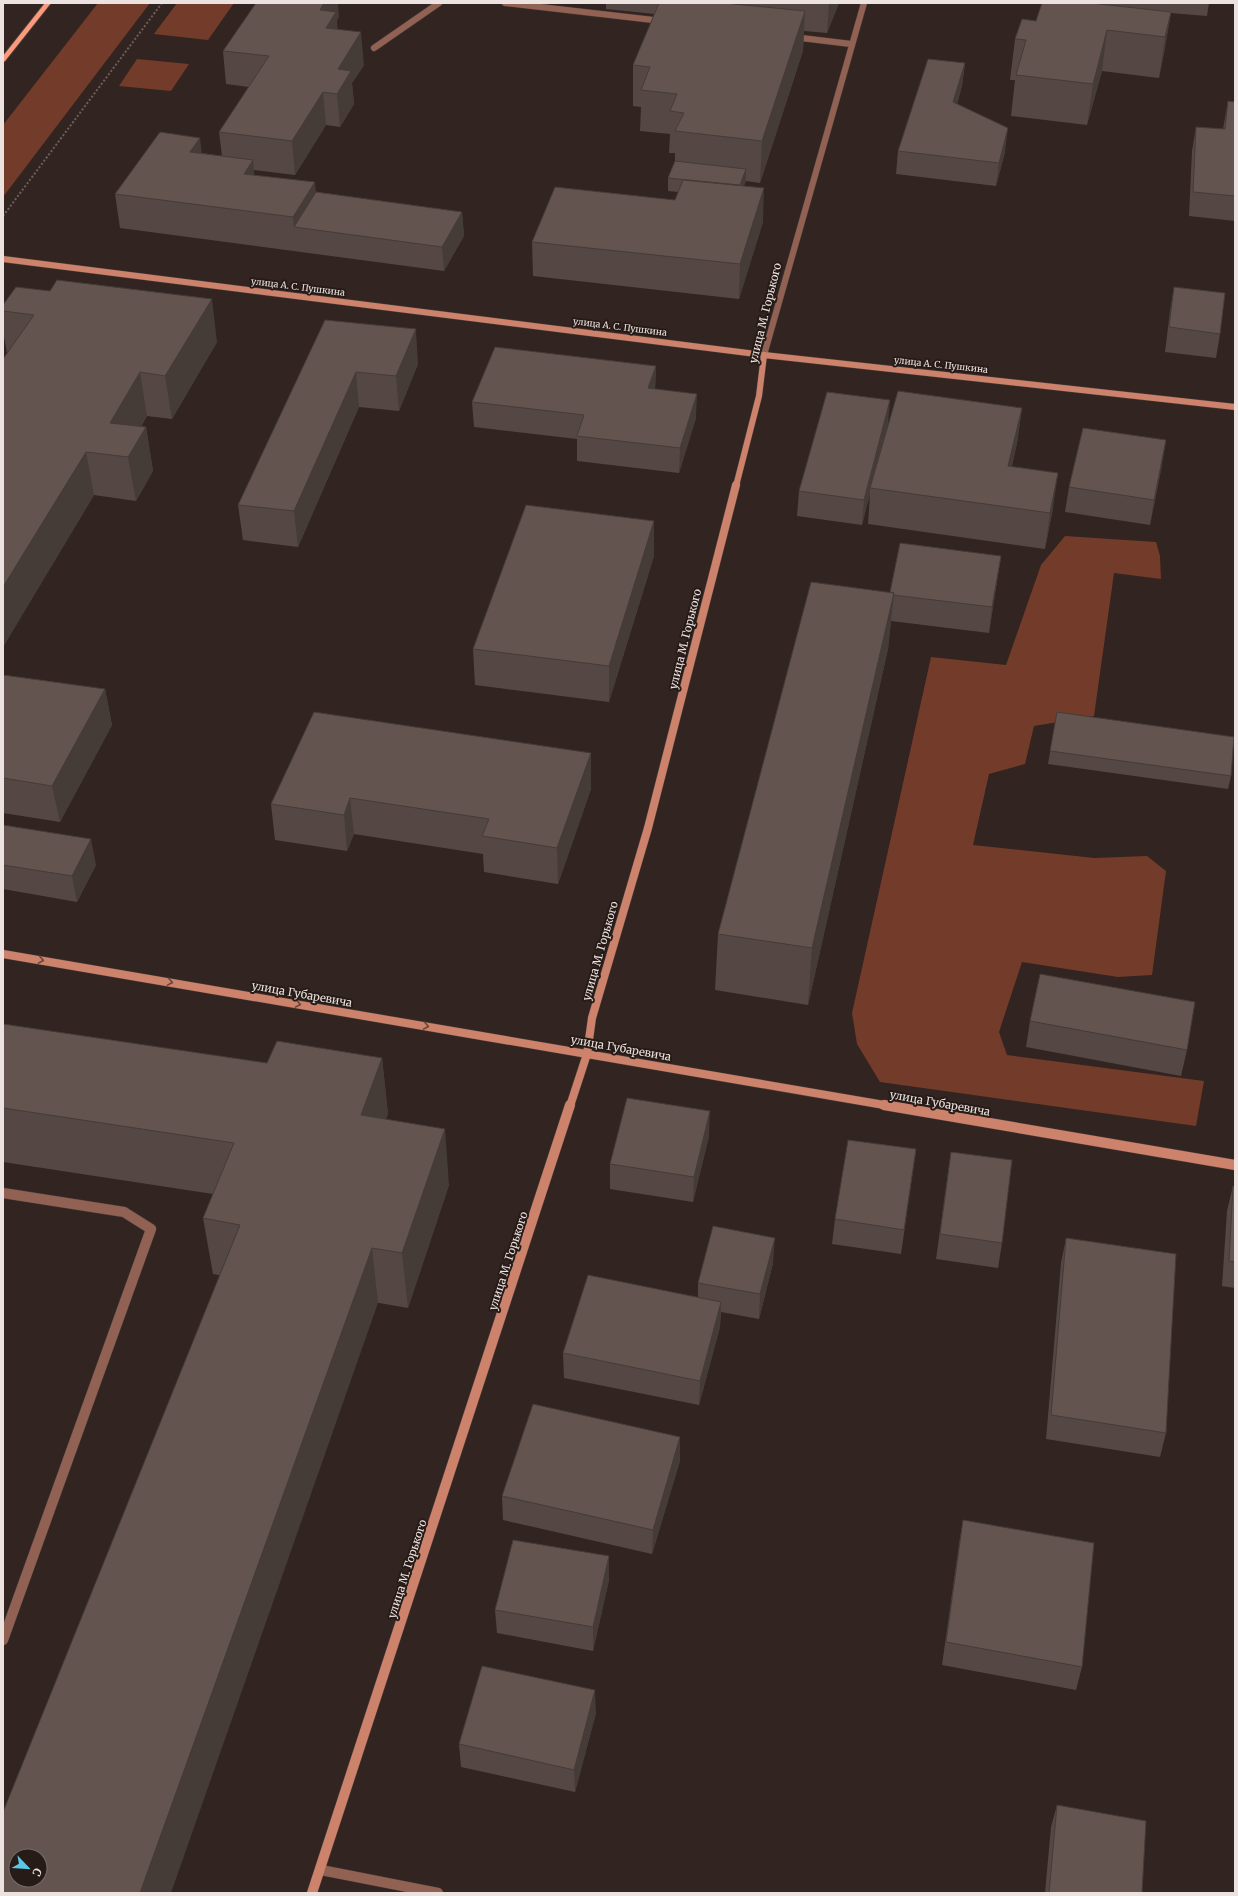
<svg xmlns="http://www.w3.org/2000/svg" width="1238" height="1896" viewBox="0 0 1238 1896" font-family="Merriweather,serif">
<style>
.green{fill:#733b2a}
.lines{fill:none;stroke-linecap:round;stroke-linejoin:round}
.lane-far1-casing{stroke:#4c3f3b;stroke-width:7}
.lane-casing{stroke:#4c3f3b;stroke-width:11}
.street-far1-casing{stroke:#4c3f3b;stroke-width:7}
.street-casing{stroke:#4c3f3b;stroke-width:11}
.secondary-far2-casing{stroke:#4c3f3b;stroke-width:7}
.secondary-far1-casing{stroke:#4c3f3b;stroke-width:9}
.secondary-casing{stroke:#4c3f3b;stroke-width:11}
.primary-casing{stroke:#4c3f3b;stroke-width:2}
.path{stroke:#6c605c;stroke-width:2;stroke-dasharray:2 2;stroke-linecap:butt}
.lane-far1{stroke:#916254;stroke-width:6}
.lane{stroke:#916254;stroke-width:10}
.street-far1{stroke:#916254;stroke-width:6}
.street{stroke:#916254;stroke-width:10}
.secondary-far2{stroke:#cd826b;stroke-width:6}
.secondary-far1{stroke:#cd826b;stroke-width:8}
.secondary{stroke:#cd826b;stroke-width:10}
.primary{fill:#fb9a7c;fill-rule:evenodd}
.wall{fill:#554844}
.shaded-wall{fill:#453b37}
.building{fill:#63544f;stroke:#453b37;fill-rule:evenodd}
.oneway{stroke:#694439}
.labels{text-anchor:middle;stroke-width:4;stroke-linejoin:round;paint-order:stroke}
.far-street-label{font-size:9px;fill:#ece3e0;stroke:#271b17}
.street-label{font-size:11px;fill:#ece3e0;stroke:#271b17}
</style>
<rect width="100%" height="100%" fill="#322420"/>
<path class="green" d="M98 3H150L3 197V125Z
M177 3H234L208 40 154 34Z
M137 59 189 64 171 91 119 86Z
M1065 536 1156 542 1160 556 1161 579 1114 573 1094 716 1034 726 1025 764 989 774 973 845 1094 858 1147 856 1166 871 1152 975 1118 977 1022 962 999 1032 1007 1055 1204 1081 1196 1126 880 1082 857 1044 852 1013 931 657 1006 665 1041 565Z"/>
<g class="lines">
<defs>
<path id="lane-far1" d="M505 3 662 21
M793 37 851 44
M374 48 439 3"/>
<path id="lane" d="M321 1870 438 1893"/>
<path id="street-far1" d="M764 355 864 3"/>
<path id="street" d="M3 1193 124 1212 151 1229 3 1640"/>
<path id="secondary-far2" d="M3 259 764 355 1235 407
M736 486 759 396 764 355"/>
<path id="secondary-far1" d="M3 954 890 1106
M570 1106 587 1054 592 1018 648 828 736 485"/>
<path id="secondary" d="M884 1105 1235 1165
M312 1893 570 1105"/>
<path id="primary" d="M45 3H51L5 61 3 62V56Z"/>
</defs>
<use href="#lane-far1" class="lane-far1-casing"/>
<use href="#lane" class="lane-casing"/>
<use href="#street-far1" class="street-far1-casing"/>
<use href="#street" class="street-casing"/>
<use href="#secondary-far2" class="secondary-far2-casing"/>
<use href="#secondary-far1" class="secondary-far1-casing"/>
<use href="#secondary" class="secondary-casing"/>
<use href="#primary" class="primary-casing"/>
<path class="path" d="M3 216 162 3"/>
<use href="#lane-far1" class="lane-far1"/>
<use href="#lane" class="lane"/>
<use href="#street-far1" class="street-far1"/>
<use href="#street" class="street"/>
<use href="#secondary-far2" class="secondary-far2"/>
<use href="#secondary-far1" class="secondary-far1"/>
<use href="#secondary" class="secondary"/>
<use href="#primary" class="primary"/>
</g>
<path class="wall" d="M606 3H839L827 33 804 31 803 51 760 183 746 181 744 186 763 222 739 299 533 276 532 242 675 200 679 192 668 191V178L675 161V153H669L670 134 640 131 641 107 633 106V65L655 14 606 9Z
M1042 3H1209L1207 16 1171 13 1164 53 1159 78 1102 71 1087 125 1011 116 1015 80H1010L1015 39 1036 21Z
M339 17 337 20V29L364 65 352 83 354 104 340 127 326 125 295 175 254 170V175L316 192 462 212 464 236 444 271 120 228 115 194 202 153 222 156 219 132 249 87 226 84 223 51Z
M965 63 962 86 957 104 1005 152 996 186 896 174 898 151Z
M1228 101 1235 102V221L1189 216 1192 151 1196 127 1223 129Z
M1174 287 1220 334 1216 358 1165 352 1170 311Z
M3 305 217 342 172 419 147 416 141 427H146L153 471 136 501 94 495 3 647V359L7 353 3 331Z
M325 320 418 364 399 411 359 407 298 547 243 540 238 505Z
M656 366 655 389 696 418 679 473 577 461V439L474 427 472 402Z
M1022 408 1017 443 1012 466 1053 508 1045 549 868 524 870 494 862 525 797 516 799 491 888 425 880 455Z
M1162 465 1150 525 1065 512 1069 487Z
M654 556 609 702 475 685 473 649Z
M1001 556 997 581 989 633 891 621 888 649 808 1005 715 990 718 934 890 592Z
M3 675 105 689 112 725 60 822 3 813Z
M314 712 591 789 558 884 484 872 483 854 354 834 347 851 275 840 271 804Z
M1057 712 1231 776 1228 789 1048 764Z
M3 825 96 865 77 902 3 889Z
M1030 1021 1187 1050 1181 1076 1026 1047Z
M3 1024 267 1063 382 1058 388 1114 386 1119 449 1185 408 1308 213 1274 203 1218 213 1194 3 1162Z
M709 1136 693 1202 610 1189V1164Z
M916 1149 901 1254 832 1244 835 1219Z
M951 1152 1002 1243 998 1268 936 1259Z
M1233 1186 1235 1187V1288L1222 1286 1227 1211Z
M1066 1238 1166 1433 1160 1457 1046 1439 1061 1263Z
M773 1263 759 1319 721 1312 720 1327 699 1405 564 1378 563 1353 698 1297V1283Z
M680 1461 652 1554 503 1520 502 1496Z
M963 1520 1082 1667 1076 1690 942 1665 959 1544Z
M609 1556V1580L593 1651 497 1633 495 1610Z
M596 1713 575 1792 461 1767 459 1744Z
M1057 1805 1142 1893H1045L1051 1827Z"/>
<path class="shaded-wall" d="M324 3H338L339 17 337 20 339 44 328 61 320 10Z
M829 3H839L827 33Z
M805 11 803 51 760 183 762 141Z
M1171 12 1164 53 1159 78 1165 37Z
M1107 30 1102 71 1087 125 1093 84Z
M361 32 364 65 352 83 354 104 340 127 337 94 338 69Z
M965 63 962 86 951 126 953 102Z
M323 92 326 125 295 175 292 141Z
M1008 128 1005 152 996 186 999 163Z
M200 138 204 171 190 152Z
M253 160 256 193 244 174Z
M746 169V181L739 199 740 187Z
M315 182 318 216 294 227 293 217Z
M764 188 763 222 739 299 740 264Z
M462 212 464 236 444 271 442 247Z
M212 299 217 342 172 419 165 376Z
M416 329 418 364 399 411 396 376Z
M656 366 655 390 648 388Z
M140 372 147 416 123 456 110 423Z
M356 372 359 407 298 547 294 511Z
M697 394 696 418 679 473 680 448Z
M890 400 888 425 871 489 870 488V494L862 525 864 500Z
M1022 408 1017 443 1004 501 1008 466Z
M146 427 153 471 136 501 128 457Z
M1166 440 1162 465 1150 525 1154 500Z
M86 452 94 495 3 647V587Z
M1058 473 1053 508 1045 549 1050 513Z
M654 521V556L609 702V666Z
M1001 556 997 581 989 633 992 607Z
M894 593 888 649 808 1005 812 948Z
M105 689 112 725 60 822 52 786Z
M591 753V789L558 884 557 848Z
M350 798 354 834 347 851 344 815Z
M91 839 96 865 77 902 72 876Z
M382 1058 388 1114 367 1171 361 1115Z
M710 1111 709 1136 693 1202 694 1177Z
M445 1129 449 1185 408 1308 402 1253Z
M775 1238 773 1263 759 1319 760 1294Z
M372 1248 378 1303 171 1893H140Z
M721 1302 720 1327 699 1405 700 1381Z
M680 1437V1461L652 1554 653 1530Z
M609 1556V1580L593 1651V1627Z
M595 1690 596 1713 575 1792 574 1770Z"/>
<path class="building" d="M256 3H324L320 10 336 12 326 28 361 32 338 69 351 71 337 94 323 92 292 141 219 132 269 56 223 51Z
M659 3H724L805 11 762 141 675 131 684 113 670 111 677 94 641 90 650 67 633 65Z
M1042 3H1091L1171 12 1165 37 1107 30 1093 84 1016 75 1026 40 1015 39 1022 19 1036 21Z
M928 59 965 63 953 102 1008 128 999 163 898 151Z
M1228 101 1235 102V196L1193 192 1196 127 1225 129Z
M160 132 200 138 190 152 253 160 244 174 315 182 293 217 115 194Z
M675 161 746 169 740 185 668 178Z
M683 180 764 188 740 264 532 242 555 187 675 200Z
M316 192 462 212 442 247 294 227Z
M57 280 212 299 165 376 140 372 110 423 146 427 128 457 86 452 3 587V359L34 315 3 311V305L16 287 50 291Z
M1174 287 1225 293 1220 334 1169 327Z
M325 320 416 329 396 376 356 372 294 511 238 505Z
M495 347 656 366 648 388 697 394 680 448 577 436 584 415 472 402Z
M898 391 1022 408 1008 466 1058 473 1050 513 870 488Z
M827 392 890 400 864 500 799 491Z
M1083 428 1166 440 1154 500 1069 487Z
M526 505 654 521 609 666 473 649Z
M900 543 1001 556 992 607 893 595 894 593 890 592Z
M811 582 894 593 812 948 718 934Z
M3 675 105 689 52 786 3 778Z
M314 712 591 753 557 848 482 836 489 819 350 798 344 815 271 804Z
M1057 712 1234 737 1231 776 1050 751Z
M3 825 91 839 72 876 3 865Z
M1040 974 1195 1002 1187 1050 1030 1021Z
M3 1024 267 1063 277 1041 382 1058 361 1115 445 1129 402 1253 372 1248 140 1893H3V1812L240 1225 203 1218 234 1143 3 1108ZM16 1856H40V1880H16Z
M627 1098 710 1111 694 1177 610 1164Z
M848 1140 916 1149 904 1230 835 1219Z
M951 1152 1012 1160 1002 1243 940 1234Z
M1233 1186 1235 1187V1262L1229 1261Z
M713 1226 775 1238 760 1294 698 1283Z
M1066 1238 1176 1254 1166 1433 1051 1415Z
M588 1275 721 1302 700 1381 563 1353Z
M533 1404 680 1437 653 1530 502 1496Z
M963 1520 1094 1543 1082 1667 946 1642Z
M513 1540 609 1556 593 1627 495 1610Z
M482 1666 595 1690 574 1770 459 1744Z
M1057 1805 1146 1821 1142 1893H1049Z"/>
<defs><path id="oneway-chevron" d="M-2-3.5L2.5 0L-2 3.5" fill="none" stroke-width="1.6" stroke-linecap="round" stroke-linejoin="round"/></defs>
<g class="oneway">
<use href="#oneway-chevron" transform="translate(41 960) rotate(10)"/>
<use href="#oneway-chevron" transform="translate(170 982) rotate(10)"/>
<use href="#oneway-chevron" transform="translate(298 1004) rotate(10)"/>
<use href="#oneway-chevron" transform="translate(426 1026) rotate(10)"/>
</g>
<g class="labels">
<g class="far-street-label">
<text transform="translate(298 287) rotate(7)" y="3">улица А. С. Пушкина</text>
<text transform="translate(620 327) rotate(7)" y="3">улица А. С. Пушкина</text>
<text transform="translate(941 365) rotate(6)" y="3">улица А. С. Пушкина</text>
</g>
<g class="street-label">
<text transform="translate(765 313) rotate(-76)" y="4">улица М. Горького</text>
<text transform="translate(685 639) rotate(-76)" y="4">улица М. Горького</text>
<text transform="translate(600 951) rotate(-74)" y="4">улица М. Горького</text>
<text transform="translate(302 994) rotate(10)" y="4">улица Губаревича</text>
<text transform="translate(621 1048) rotate(10)" y="4">улица Губаревича</text>
<text transform="translate(940 1103) rotate(10)" y="4">улица Губаревича</text>
<text transform="translate(508 1261) rotate(-72)" y="4">улица М. Горького</text>
<text transform="translate(407 1569) rotate(-72)" y="4">улица М. Горького</text>
</g>
</g>
<rect width="1238" height="1896" fill="none" stroke="#ece3e0" stroke-width="8"/>
<g transform="translate(28 1868) rotate(115)"><circle r="19" fill="#271b17" stroke="#766b67"/>
<path d="M0-3L7 15L0 10L-7 15Z" fill="#5ac8e5"/>
<text y="-6" font-size="11" font-weight="bold" text-anchor="middle" fill="#ece3e0">С</text>
</g>
</svg>
